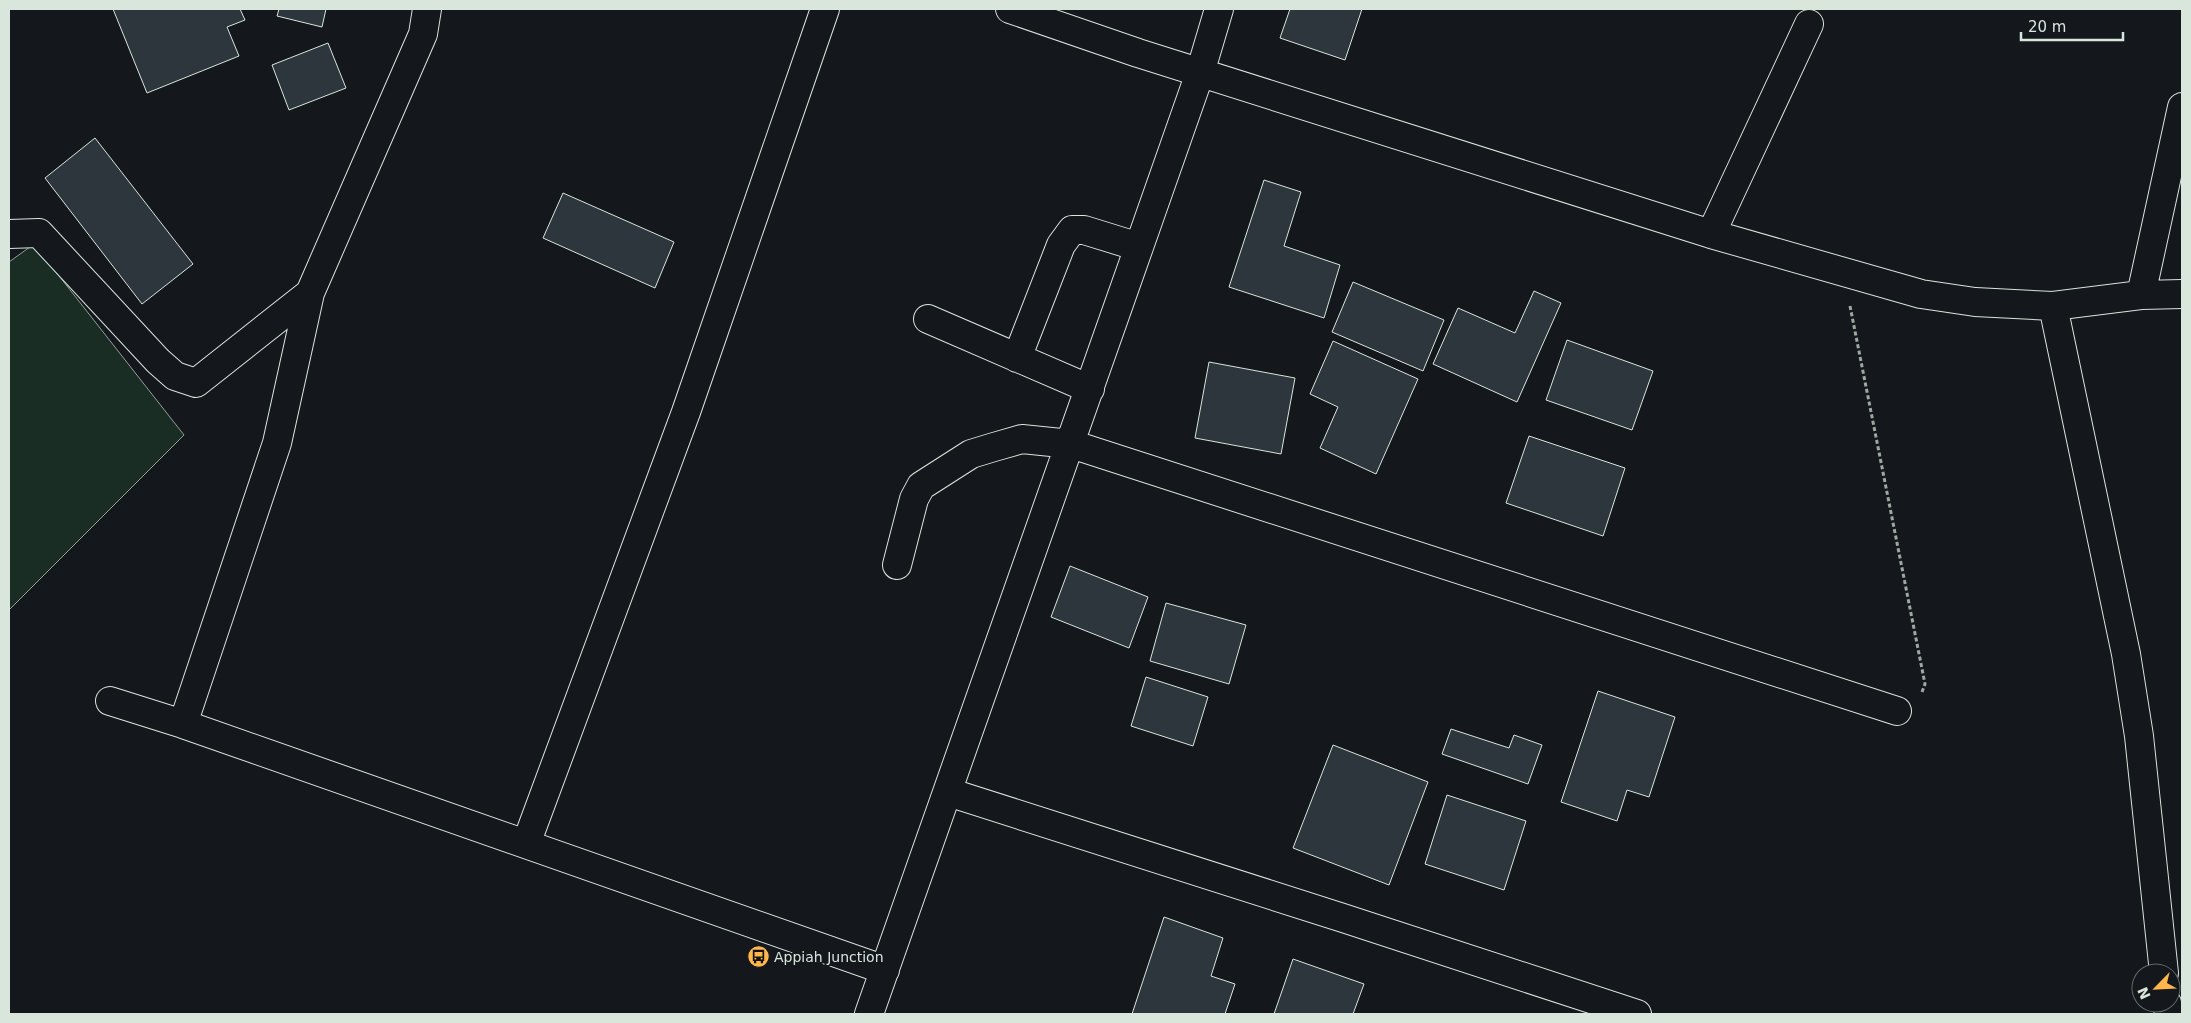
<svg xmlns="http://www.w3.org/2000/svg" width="2191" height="1023" viewBox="0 0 2191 1023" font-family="'DejaVu Sans',sans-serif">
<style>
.green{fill:#1a2d24;stroke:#939e99}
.building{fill:#2c363c;stroke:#d8e6dc}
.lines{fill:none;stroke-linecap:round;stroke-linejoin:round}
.minor-casing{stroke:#d8e6dc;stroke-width:30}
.path{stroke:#9da8a2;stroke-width:3;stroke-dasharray:4 2.5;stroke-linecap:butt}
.minor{stroke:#14181c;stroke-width:28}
.labels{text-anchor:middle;stroke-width:4;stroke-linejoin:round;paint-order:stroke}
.poi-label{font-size:14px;fill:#d8e6dc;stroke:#14181c;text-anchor:start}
</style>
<rect width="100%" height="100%" fill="#14181c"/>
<path class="green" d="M34 244 184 435 9 610V262Z"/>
<path class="building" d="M113 9H240L245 20 227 27 239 56 147 93Z
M279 9H326L322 27 277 16Z
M1290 9H1362L1345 60 1280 38Z
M328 43 346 88 289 110 272 65Z
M95 138 193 264 142 304 45 178Z
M1264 180 1301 192 1284 246 1340 265 1324 318 1229 287Z
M563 193 674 242 655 288 543 238Z
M1353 282 1444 320 1423 371 1332 332Z
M1534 291 1561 303 1517 402 1433 364 1458 308 1515 333Z
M1567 340 1653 371 1632 430 1546 400Z
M1333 341 1418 379 1376 474 1320 448 1338 407 1310 394Z
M1209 362 1295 378 1281 454 1195 438Z
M1529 436 1625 468 1603 536 1506 503Z
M1070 566 1148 597 1129 648 1051 617Z
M1166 603 1246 625 1229 684 1150 661Z
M1146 677 1208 697 1193 746 1131 726Z
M1598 691 1675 717 1649 797 1627 790 1617 821 1561 802Z
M1451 729 1509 748 1514 735 1542 745 1528 784 1442 754Z
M1333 745 1428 782 1389 885 1293 848Z
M1447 795 1526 821 1504 890 1425 864Z
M1164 917 1223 938 1211 976 1235 984 1225 1014H1132Z
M1293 959 1364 984 1353 1014H1274Z"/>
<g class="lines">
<defs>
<path id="minor" d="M1010 9 1138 53 1711 234 1921 294 1975 302 2053 306 2141 295 2182 294
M9 234 39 233 158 361 175 376 196 383 310 293
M1711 234 1809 24
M2141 295 2182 107
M2053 306 2126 654 2139 736 2164 973
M928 319 1090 389
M1017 358 1061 245 1072 230H1084L1139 247
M897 565 914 499 921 486 971 454 994 447 1022 439 1071 444 1897 711
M110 701 183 724 885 970
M183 724 277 443 310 293 423 34 427 9
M948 792 1343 918 1637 1014
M526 844 686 412 825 9
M2167 1003 2169 1014
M869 1014 1139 247 1200 73 1219 9"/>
</defs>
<use href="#minor" class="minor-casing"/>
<path class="path" d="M1850 306 1925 684 1922 692"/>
<use href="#minor" class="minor"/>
</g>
<defs>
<symbol id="bus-disc" viewBox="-11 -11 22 22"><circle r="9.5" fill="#ffb74d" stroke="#14181c"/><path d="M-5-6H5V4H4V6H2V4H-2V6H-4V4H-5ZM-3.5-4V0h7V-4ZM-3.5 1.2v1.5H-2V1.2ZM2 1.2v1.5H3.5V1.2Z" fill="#111"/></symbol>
</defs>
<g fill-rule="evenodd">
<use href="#bus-disc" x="746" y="944" width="25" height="25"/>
</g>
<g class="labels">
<g class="poi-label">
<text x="774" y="962">Appiah Junction</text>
</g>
</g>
<rect width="2191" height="1023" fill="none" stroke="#d8e6dc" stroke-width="20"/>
<g transform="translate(2156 988) rotate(246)"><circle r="24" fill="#14181c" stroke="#626a69"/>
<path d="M0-4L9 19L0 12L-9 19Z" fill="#ffb74d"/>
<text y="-8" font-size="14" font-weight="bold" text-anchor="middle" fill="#d8e6dc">N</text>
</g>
<path d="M2021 32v8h102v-8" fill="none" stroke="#d8e6dc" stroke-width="2.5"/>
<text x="2028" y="32" font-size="15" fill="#d8e6dc" stroke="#14181c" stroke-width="4" paint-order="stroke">20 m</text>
</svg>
